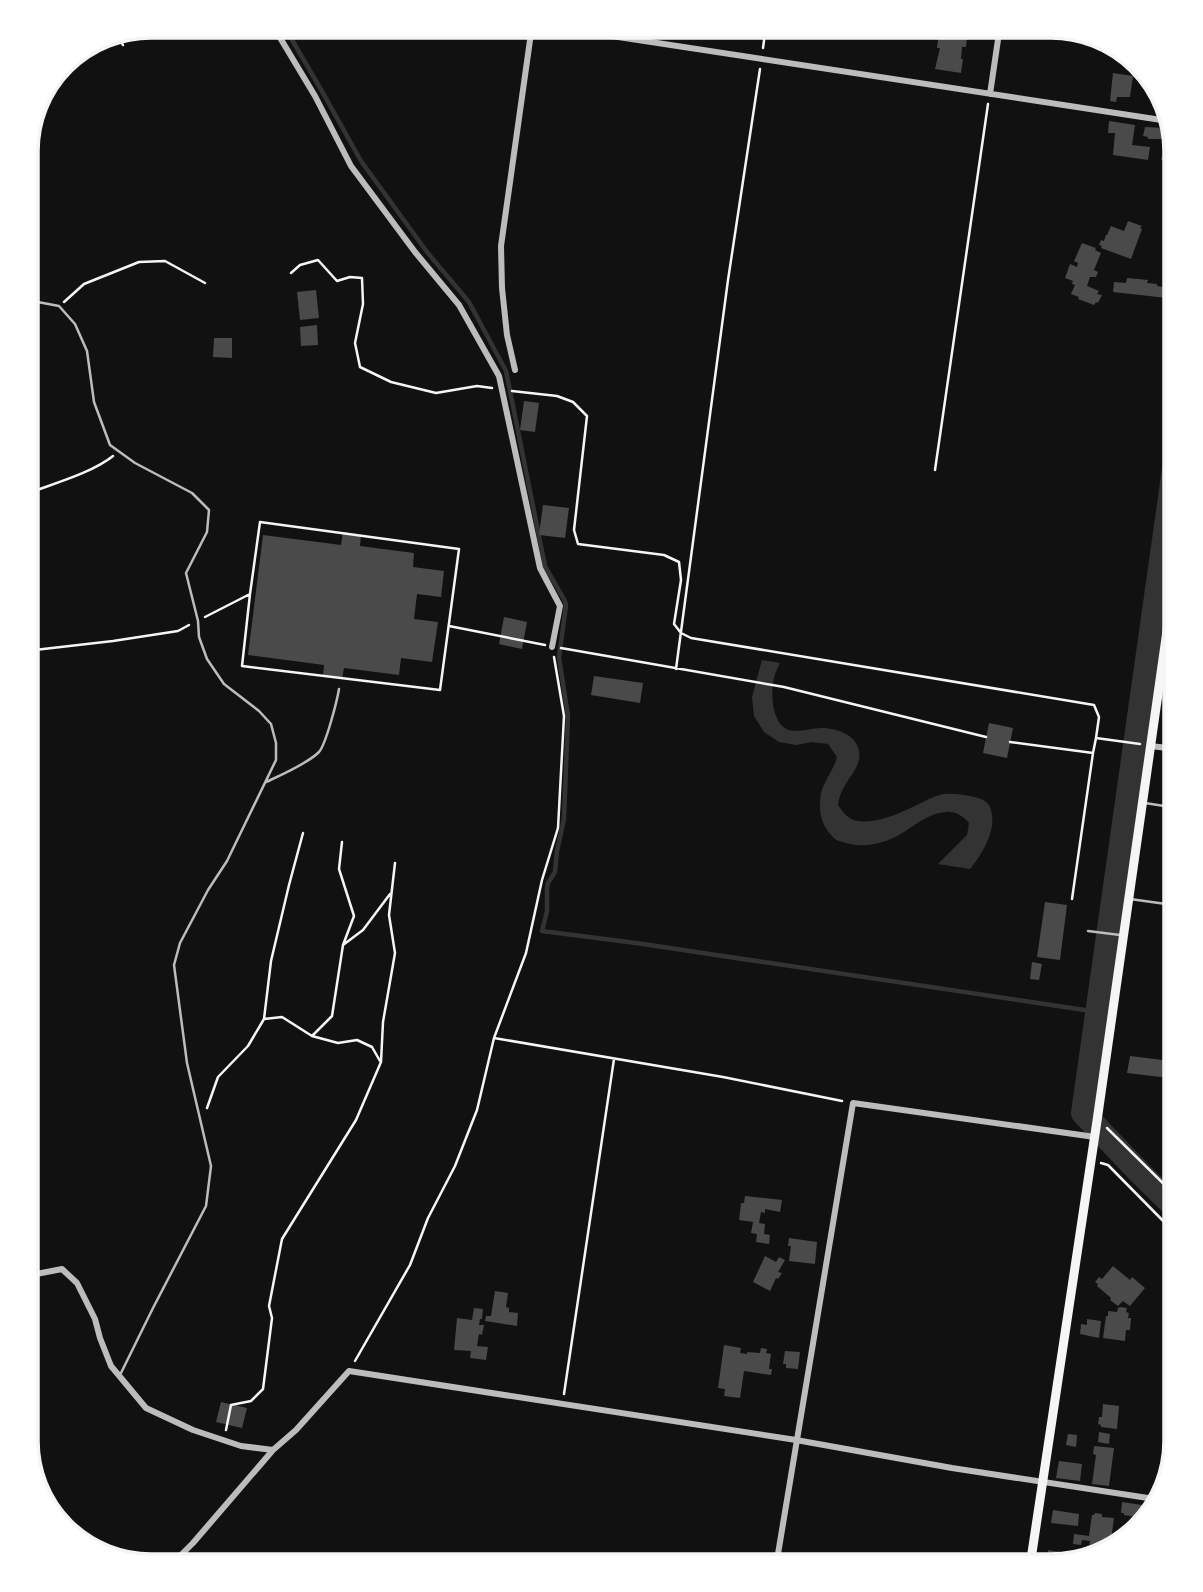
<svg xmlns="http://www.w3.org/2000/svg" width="1203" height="1592" viewBox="0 0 1203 1592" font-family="Lato,sans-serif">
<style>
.water{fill:#333}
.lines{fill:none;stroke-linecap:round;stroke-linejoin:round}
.stream{stroke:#333;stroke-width:4.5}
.river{stroke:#333;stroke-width:24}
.building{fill:#4a4a4a}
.path{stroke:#f5f5f5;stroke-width:2.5}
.service{stroke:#bcbcbc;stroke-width:2.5}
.minor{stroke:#bcbcbc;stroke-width:6}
.primary{stroke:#f5f5f5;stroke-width:9}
.rim{fill:none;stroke:#f5f5f5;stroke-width:3.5}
</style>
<rect width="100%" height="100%" fill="#111"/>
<path class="water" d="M762 660 780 663C778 667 775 673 774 678 770 692 772 725 789 730 800 733 810 728 821 728 836 728 856 734 859 751 862 765 849 777 843 789 840 794 839 799 838 805 843 812 848 820 858 821 878 824 902 812 919 804 927 800 936 795 944 794 953 793 980 796 986 802 991 806 991 810 992 816 995 833 980 857 970 869L938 864 967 835 969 823C963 816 955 811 946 812 931 813 919 822 907 830 890 842 867 849 846 843 840 841 836 841 832 836 823 827 819 815 820 802 820 784 833 773 837 757L828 744 812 742 796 745 779 742 764 732 754 716 752 697Z"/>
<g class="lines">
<path class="stream" d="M284 26 323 93 361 161 427 252 469 302 506 371 545 566 565 601 566 606 559 657 568 716 564 819 557 851 555 872 548 883 547 888V911L542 931 636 943 1098 1012"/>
<path class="river" d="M1177 1209 1141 1174 1083 1113 1177 448"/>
</g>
<path class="building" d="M939 32 967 36 966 47H962L961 59H963L961 73 935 69 940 48H937Z
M1113 73 1133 76 1130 97H1117L1116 102 1110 101Z
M1109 121 1135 125 1132 145 1150 147 1148 160 1113 155 1115 133H1108Z
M1145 127 1164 128 1162 139H1148V137L1143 136Z
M1175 145 1177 159 1173 158V161L1161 160 1163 152 1174 153Z
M1128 221 1142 226 1140 228 1142 229 1131 259 1101 248 1102 246 1099 245 1101 240 1104 241 1106 235H1107L1111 226 1124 231Z
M1082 243 1096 248 1095 250 1101 253 1094 270 1098 272 1096 277H1090L1087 286 1099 291 1097 294 1102 295 1098 303 1096 302 1094 305 1078 299 1079 297 1071 294 1075 285 1072 284 1073 281 1065 278 1070 264 1077 267 1078 263 1074 261Z
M1127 278 1148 280 1147 283 1157 284V286L1169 288 1167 298 1113 292 1114 282 1126 283Z
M316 290 319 318 300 320 297 292Z
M317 325 318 345 301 346 300 327Z
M214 338H232V358L213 357Z
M524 401 539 403 535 432 520 430Z
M543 505 569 508 565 538 539 535Z
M343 532 361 535 360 546 414 553 413 567 444 571 441 597 417 594 414 619 438 622 432 662 401 658 399 675 344 668 342 679 323 676 324 665 248 655 263 535 341 545Z
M504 617 527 622 522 649 499 644Z
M594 676 643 683 640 703 591 695Z
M989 723 1013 728 1007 758 983 753Z
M1045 902 1067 905 1060 960 1037 957Z
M1169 913 1177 914V949L1164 947Z
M1032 962 1042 964 1039 980 1030 979Z
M1130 1056 1171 1061 1169 1078 1127 1073Z
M745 1196 782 1200 780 1212 765 1209V1213L761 1212 759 1223 765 1224 764 1234 770 1235 769 1244 756 1242 757 1234 751 1233 753 1222 739 1220 741 1203H744Z
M789 1238 817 1242 815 1264 789 1261 791 1246H788Z
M765 1256 776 1262 779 1257 785 1260 778 1272 782 1273 778 1279 776 1278 770 1291 753 1282Z
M1113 1266 1130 1280 1132 1277 1145 1288 1130 1306 1123 1301 1118 1306 1110 1300 1111 1298 1097 1286 1098 1284 1095 1282 1099 1277 1102 1279Z
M495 1291 508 1293 506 1307 509 1308V1312L518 1313 517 1326 485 1321 486 1316H491Z
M1120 1307 1127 1308 1126 1312 1129 1313 1128 1318H1131L1130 1330H1126L1125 1341 1103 1338 1106 1316H1108V1311L1117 1312 1118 1308Z
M474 1308 483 1309 482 1319H480L479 1325H484L482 1335 479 1334 477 1346 488 1347 486 1360 470 1358 471 1351 454 1350 457 1318 472 1320Z
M1087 1319 1101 1321 1099 1338 1080 1334 1081 1324 1087 1325Z
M724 1345 741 1348 740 1353 747 1354V1352L760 1353 761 1348 767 1349 766 1353 771 1354 769 1369H772L771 1375 744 1371 740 1398 724 1396 725 1389 718 1388Z
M785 1351 800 1352 798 1369 786 1368V1364H783Z
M221 1402 247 1408 242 1428 216 1422Z
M1103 1404 1119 1406 1117 1429 1101 1427V1425L1098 1424 1099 1417H1102Z
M1099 1432 1110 1434 1109 1444 1098 1442Z
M1068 1434 1077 1435 1076 1447 1066 1445Z
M1094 1446 1114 1448 1109 1486 1092 1484 1096 1455 1093 1454Z
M1059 1461 1082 1464 1080 1481 1056 1478Z
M1122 1502 1149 1506 1148 1516 1144 1515 1143 1518 1124 1515V1513H1121Z
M1053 1510 1079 1514 1078 1526 1051 1523Z
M1095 1513 1102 1514V1517L1114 1518 1110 1548 1102 1551 1089 1549 1090 1541 1082 1540 1081 1545 1073 1544 1074 1534 1089 1536 1092 1515H1094Z
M1048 1550 1066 1553 1065 1562 1052 1566H1046Z"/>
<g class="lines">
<path class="path" d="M118 39 123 45
M763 48 766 26
M291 273 300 265 318 260 337 281 350 277 362 278 363 304 355 343 360 367 391 382 436 393 477 386 492 388
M64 302 84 284 139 262 165 261 205 283
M512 391 557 396 573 402 587 416 574 530 578 544 664 555 679 562 681 580 674 624 681 633 691 638 1094 705 1099 717 1096 738
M935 470 988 104
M26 494C52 484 92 473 113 456
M205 617 250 594 242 666 440 690 459 549 260 522 250 594
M449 626 545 645
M561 648 784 687 986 737
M26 651 113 641 178 631 189 625
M676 669 728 280 760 69
M1010 742 1093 753 1096 738 1140 744
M1072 899 1093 753
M343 945 363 930 390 894
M264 1019 282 1017 312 1036 338 1043 357 1040 372 1047 380 1061
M312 1036 332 1016 343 945 354 916 339 869 342 842
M494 1038 723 1077 842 1101
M207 1108 218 1077 248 1046 264 1019 271 961 289 885 303 833
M1107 1128 1177 1197
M1101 1163 1108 1165 1177 1235
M355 1361 410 1265 428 1218 455 1166 477 1110 494 1038 526 953 542 880 558 828 564 716 554 657
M564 1394 614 1059
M226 1430 231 1405 251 1401 263 1389 272 1318 269 1306 282 1239 356 1120 381 1062 383 1022 395 953 389 915 395 863"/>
<path class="service" d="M27 300 59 306 75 324 87 351 94 402 110 445 135 463 192 493 209 510 207 532 186 573 198 621 199 637 207 659 224 684 259 711 271 724 276 743V760L227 861 208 890 180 943 174 965 187 1063 211 1166 206 1206 153 1308 120 1375
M266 782C281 775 307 764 319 752 326 744 337 701 339 689
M1145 803 1177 808
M1130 899 1166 904 1177 833
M1088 931 1120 935"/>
<path class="minor" d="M273 26 315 96 351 166 415 252 459 305 499 376 540 568 560 606 552 647
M546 26 1168 121
M990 94 1000 26
M515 370 507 335 502 288 501 246 532 26
M1150 746 1177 749
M26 1276 62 1269 77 1283 95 1319 100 1338 111 1366 146 1408 193 1430 241 1446 273 1450
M170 1566 193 1543 273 1450 296 1430 349 1371 796 1440 952 1468 1161 1500
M776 1566 853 1103 1095 1137"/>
<path class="primary" d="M1030 1566 1097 1121 1177 561"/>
</g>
<path d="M0 0H1203V1592H0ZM151 38H1051A113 113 0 0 1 1164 151V1441A113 113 0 0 1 1051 1554H151A113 113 0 0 1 38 1441V151A113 113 0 0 1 151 38Z" fill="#fff" fill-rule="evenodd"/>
<path class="rim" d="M151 38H1051A113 113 0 0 1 1164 151V1441A113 113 0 0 1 1051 1554H151A113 113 0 0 1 38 1441V151A113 113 0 0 1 151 38Z"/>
</svg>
